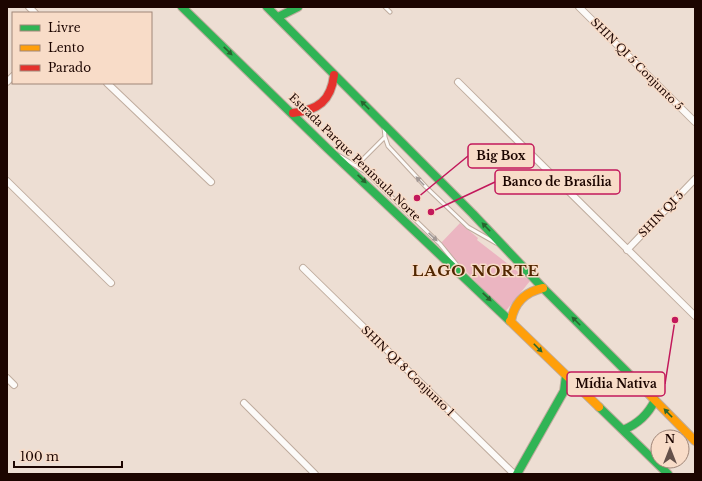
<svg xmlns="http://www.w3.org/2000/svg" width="702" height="481" viewBox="0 0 702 481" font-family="'Libre Baskerville',serif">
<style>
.green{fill:#ebb5c1}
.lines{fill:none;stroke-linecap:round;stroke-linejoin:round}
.lane-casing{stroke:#bfac9e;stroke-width:5}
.street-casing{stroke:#bfac9e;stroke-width:8}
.fast-casing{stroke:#bfac9e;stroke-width:10}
.slow-casing{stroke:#bfac9e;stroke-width:10}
.jam-casing{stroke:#bfac9e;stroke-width:10}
.lane{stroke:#fcfaf8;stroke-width:3}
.street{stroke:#fcfaf8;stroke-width:6}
.fast{stroke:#30b455;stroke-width:8}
.slow{stroke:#ff9f0a;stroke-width:8}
.jam{stroke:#e5322d;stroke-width:8}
.oneway{fill:#27652f}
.oneway2{fill:#a29895}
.labels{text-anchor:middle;stroke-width:3;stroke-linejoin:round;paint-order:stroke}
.street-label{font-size:11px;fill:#1c0500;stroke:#f8dcc8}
.district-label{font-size:15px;font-weight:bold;letter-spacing:1px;fill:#522700;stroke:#f8dcc8}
.leader{fill:none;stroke:#c2185b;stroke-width:1.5}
.callout-dot{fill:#c2185b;stroke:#f8dcc8;stroke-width:1.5}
.callout{fill:#f8dcc8;stroke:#c2185b;stroke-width:1.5}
.callout-label{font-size:12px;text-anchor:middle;font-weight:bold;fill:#1c0500}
</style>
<rect width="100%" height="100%" fill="#edded3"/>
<path class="green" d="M460 223 478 238 477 240 530 281 505 312 440 244Z"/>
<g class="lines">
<defs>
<path id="lane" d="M385 7 390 12
M384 127 385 137 388 146 426 187 468 227 496 243
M340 156 367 173 440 244 457 265
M356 166 385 137"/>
<path id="street" d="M29 7 35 13
M579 7 695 122
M7 82 13 76
M458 82 695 316
M107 83 211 182
M7 181 111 283
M627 250 695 179
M303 268 514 474
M7 378 14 385
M244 403 315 474"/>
<path id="fast" d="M182 7 328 149 510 321
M267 7 473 214 543 288 637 382
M278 17 298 7
M599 407 668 474
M623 430C638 424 648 415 655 400
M517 474 564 391 566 376"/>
<path id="slow" d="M510 321 599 407
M511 321C514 303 525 292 543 288
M637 382 695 441"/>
<path id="jam" d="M293 113C318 110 331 101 334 75"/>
</defs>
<use href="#lane" class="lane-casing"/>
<use href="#street" class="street-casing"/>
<use href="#fast" class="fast-casing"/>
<use href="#slow" class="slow-casing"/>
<use href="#jam" class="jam-casing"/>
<use href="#lane" class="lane"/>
<use href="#street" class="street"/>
<use href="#fast" class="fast"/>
<use href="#slow" class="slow"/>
<use href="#jam" class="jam"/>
</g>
<defs><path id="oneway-solid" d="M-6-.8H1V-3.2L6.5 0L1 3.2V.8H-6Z"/></defs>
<g class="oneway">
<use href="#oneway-solid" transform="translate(228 51) rotate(44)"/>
<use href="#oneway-solid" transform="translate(365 105) rotate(-135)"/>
<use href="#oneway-solid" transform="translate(362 179) rotate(43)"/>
<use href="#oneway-solid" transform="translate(486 227) rotate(-134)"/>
<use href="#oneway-solid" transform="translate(487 297) rotate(44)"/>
<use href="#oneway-solid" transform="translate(576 321) rotate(-135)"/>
<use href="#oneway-solid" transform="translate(538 348) rotate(45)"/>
<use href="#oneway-solid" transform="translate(668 413) rotate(-134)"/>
</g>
<g class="oneway2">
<use href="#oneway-solid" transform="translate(420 181) rotate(-134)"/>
<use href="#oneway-solid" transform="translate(433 237) rotate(43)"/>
</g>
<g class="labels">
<g class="street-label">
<text transform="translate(637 64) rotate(45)" y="4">SHIN QI 5 Conjunto 5</text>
<text transform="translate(355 157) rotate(44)" y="4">Estrada Parque Península Norte</text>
<text transform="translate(661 214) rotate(-46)" y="4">SHIN QI 5</text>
<text transform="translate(408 371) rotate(44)" y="4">SHIN QI 8 Conjunto 1</text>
</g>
<g class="district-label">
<text x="476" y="276">LAGO NORTE</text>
</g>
</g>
<path class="leader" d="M417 198L468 156M431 212L495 182M675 320L665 384"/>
<g class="callout-dot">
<circle cx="417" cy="198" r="4"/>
<circle cx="431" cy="212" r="4"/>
<circle cx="675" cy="320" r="4"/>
</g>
<g class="callout">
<rect x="468" y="144" width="66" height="24" rx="4"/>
<rect x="495" y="170" width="125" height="24" rx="4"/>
<rect x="567" y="372" width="98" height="24" rx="4"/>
</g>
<g class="callout-label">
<text x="501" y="160">Big Box</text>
<text x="557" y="186">Banco de Brasília</text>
<text x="616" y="388">Mídia Nativa</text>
</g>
<rect width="702" height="481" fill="none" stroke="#1c0500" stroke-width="16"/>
<rect x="12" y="12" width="140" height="72" fill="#f8dcc8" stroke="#a08678"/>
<rect x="20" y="25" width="20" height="6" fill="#30b455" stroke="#a08678"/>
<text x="48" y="32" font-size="12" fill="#1c0500">Livre</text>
<rect x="20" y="45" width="20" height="6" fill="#ff9f0a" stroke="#a08678"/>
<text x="48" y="52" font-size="12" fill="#1c0500">Lento</text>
<rect x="20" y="65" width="20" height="6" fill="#e5322d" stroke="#a08678"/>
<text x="48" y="72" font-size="12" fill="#1c0500">Parado</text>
<g transform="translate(670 449)"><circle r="19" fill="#f8dcc8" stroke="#a08678"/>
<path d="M0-3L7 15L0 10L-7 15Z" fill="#65514a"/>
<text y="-6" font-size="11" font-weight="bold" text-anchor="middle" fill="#1c0500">N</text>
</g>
<path d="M14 461v6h108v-6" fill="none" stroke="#1c0500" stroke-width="2"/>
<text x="20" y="461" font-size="12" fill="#1c0500" stroke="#f8dcc8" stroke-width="3" paint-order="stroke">100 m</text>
</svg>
